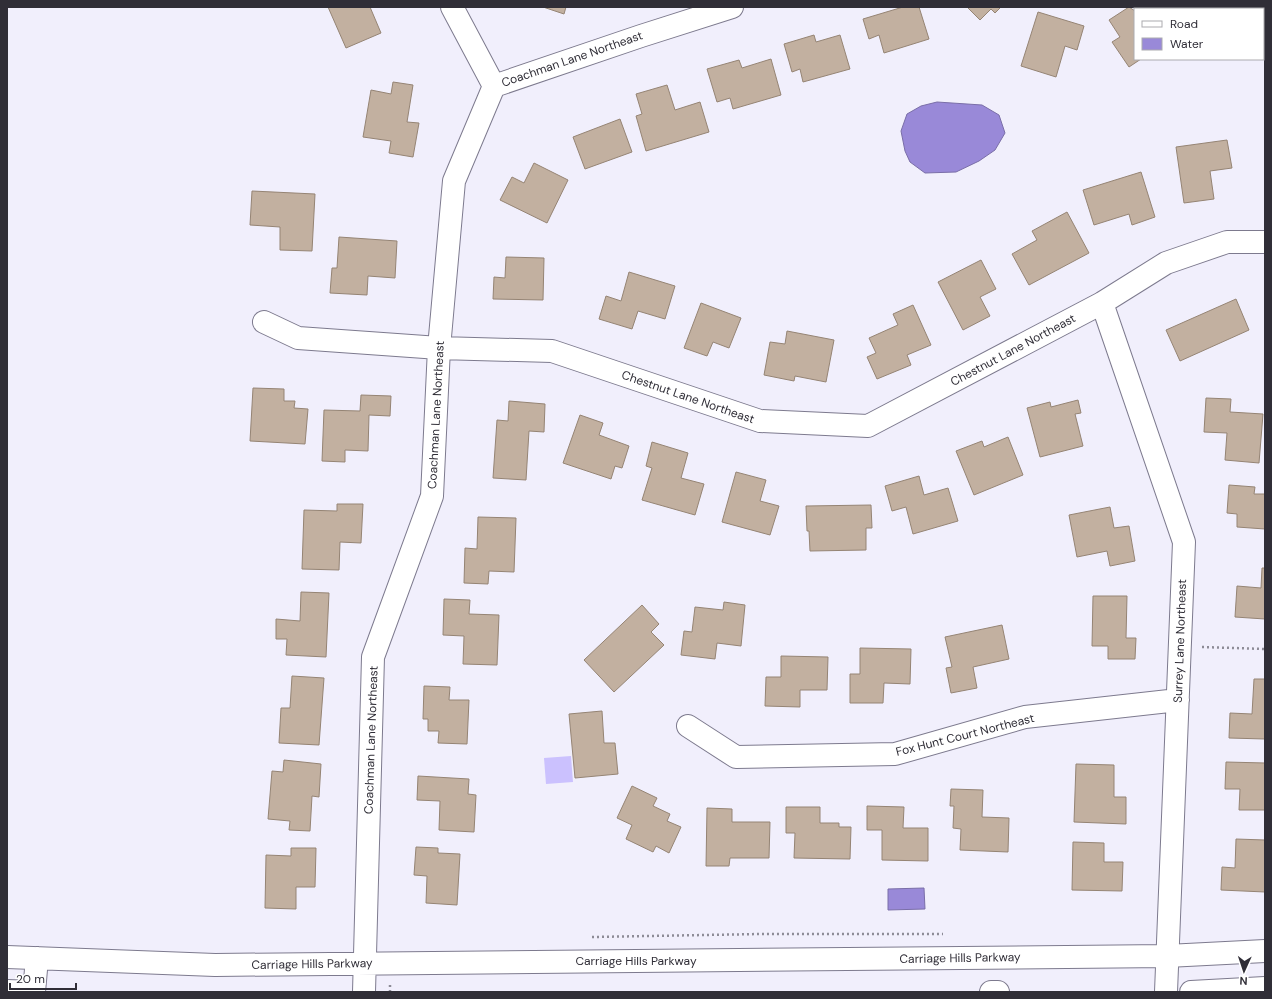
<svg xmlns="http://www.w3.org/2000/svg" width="1272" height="999" viewBox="0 0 1272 999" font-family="'DM Sans',sans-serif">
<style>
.green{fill:#cbc1fe}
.water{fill:#9989d8;stroke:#7a6ea8}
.building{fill:#c2b0a0;stroke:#958474}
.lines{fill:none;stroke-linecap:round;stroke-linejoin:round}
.minor-casing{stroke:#7d7a8e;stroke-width:24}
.path{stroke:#8d8b96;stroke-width:2.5;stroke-dasharray:2 3;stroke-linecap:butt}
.minor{stroke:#fff;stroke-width:22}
.labels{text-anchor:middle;stroke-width:4;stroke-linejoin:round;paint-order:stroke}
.street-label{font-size:12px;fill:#302e37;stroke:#fff}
</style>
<rect width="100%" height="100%" fill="#f1effc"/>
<path class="green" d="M571 756 573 782 546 784 544 758Z"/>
<path class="water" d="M937 102 982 105 999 115 1005 133 995 150 979 161 956 172 925 173 910 162 905 151 901 131 907 114 921 106Z
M924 888 925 909 888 910V889Z"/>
<path class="building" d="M328 7H370L381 33 346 48Z
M543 7H566L564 14Z
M903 7H919L929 39 884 53 879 35 869 39 863 19Z
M967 7H1001L995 13 991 9 980 20Z
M1129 7 1135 11V59H1141L1129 67 1112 42 1120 37 1109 20Z
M1142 7H1149L1151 9H1139Z
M1038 12 1084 26 1077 50 1065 46 1056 77 1021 66Z
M814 35 816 42 840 35 850 69 803 82 800 69 792 72 784 44Z
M771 59 781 95 733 109 730 98 717 102 707 69 739 60 742 68Z
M393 82 413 85 407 122 419 123 413 157 389 153 391 141 363 137 371 90 391 94Z
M667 85 675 110 700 102 709 132 646 151 636 116 642 114 636 94Z
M620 119 632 152 585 169 573 137Z
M1227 140 1232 168 1210 171 1214 199 1184 203 1176 147Z
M534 163 568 180 547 223 500 200 512 177 524 183Z
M1141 172 1155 217 1132 225 1129 214 1094 225 1083 190Z
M252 191 315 194 312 251 280 250V227L250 225Z
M1067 212 1089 253 1029 285 1012 254 1037 240 1032 231Z
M339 237 397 241 395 278 368 276 367 295 330 293 332 268H337Z
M506 257 544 258 543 300 493 299 494 277 505 278Z
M981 260 996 289 980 297 990 316 963 330 938 282Z
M629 272 675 286 665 319 638 311 632 329 599 319 606 296 621 301Z
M1236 299 1249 330 1180 361 1166 330Z
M701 303 741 318 729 348 713 342 707 356 684 348Z
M913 305 931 345 907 355 911 365 877 379 867 357 876 353 869 338 898 325 893 314Z
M787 331 834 340 826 382 795 376 794 381 764 375 770 342 785 344Z
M253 388 284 389V401H295L294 408 308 409 305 444 250 441Z
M361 395 391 396 390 416 369 415 368 451 345 450V462L322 461 324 410 360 411Z
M1206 398 1231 399 1230 412 1263 414 1259 463 1225 460 1227 433 1204 432Z
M1078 400 1081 413 1075 414 1083 446 1040 457 1027 408 1050 402 1051 407Z
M509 401 545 404 544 432 529 431 526 480 493 478 497 420 508 421Z
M580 415 603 423 599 435 629 446 622 468 615 466 611 479 563 463Z
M1008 437 1023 475 974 495 956 451 982 441 984 447Z
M652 442 688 453 681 478 704 484 695 515 642 500 652 468 646 466Z
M736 472 766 480 760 501 779 506 770 535 722 522Z
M919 476 924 495 948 488 958 521 913 534 906 507 892 511 885 486Z
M1229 485 1255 487 1254 494H1265V529L1237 527V514L1227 513Z
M337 504H363L361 543 340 542 339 570 302 569 304 510 337 511Z
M871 505 872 528H866V550L810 551 809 531H807L806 506Z
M1110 507 1114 528 1129 526 1135 561 1110 566 1107 551 1077 557 1069 515Z
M478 517 516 518 514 572 489 571 488 584 464 583 465 548 477 549Z
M1262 568H1265V619L1235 617 1237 586 1261 588Z
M301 592 329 593 326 657 286 655 287 639H276V619L300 621Z
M1093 596H1127L1126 638H1136L1135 659H1108V646H1092Z
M444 599 470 600 469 614 499 615 497 665 463 664 464 636 443 635Z
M724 602 745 605 741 646 717 643 715 659 681 655 684 631 692 632 695 607 723 610Z
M642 605 659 624 651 632 664 645 614 692 584 660Z
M1002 625 1009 659 973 667 977 688 951 693 946 668 952 667 945 637Z
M860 648 911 649 910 684 884 683 883 703H850V674H860Z
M781 656 828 657 827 690H800V707L765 706 766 677H781Z
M292 676 324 678 319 745 279 743 281 708H290Z
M1254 679H1265V739L1229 738 1230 713 1252 714Z
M424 686 450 687 449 700H469L467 744 438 743 439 731H428V719H423Z
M602 711 604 743H615L618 774 575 778 569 714Z
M284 760 321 764 319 797 312 796 310 831 289 830 290 821 268 819 272 771 283 772Z
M1226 762 1265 763V810H1239L1240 789H1225Z
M1076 764 1114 765V797H1126V824L1074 822Z
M418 776 469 779 468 794 476 795 474 832 439 830 440 801 417 800Z
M632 786 657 798 653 806 670 814 667 821 681 827 669 853 656 846 653 852 626 839 632 825 617 818Z
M951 789 983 790 982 817 1009 818 1008 852 960 850 961 829 953 828 954 806H950Z
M867 806 904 807 903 828H928V861L882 860V830H867Z
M786 807H820V823H839V827H851L850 859 794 858 795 833H786Z
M707 808 732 809V822H770L769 858H730L729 866H706Z
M1236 839 1265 840V892L1221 890 1222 867 1235 868Z
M1073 842 1104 843V862H1123L1122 891 1072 890Z
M416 847 438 848V853L460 854 457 905 426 903 427 876 414 875Z
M291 848H316L315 887H296V909L265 908 266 855 291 856Z"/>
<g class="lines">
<defs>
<path id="minor" d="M452 7 494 86
M1102 303 1184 542 1166 992
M264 322 298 338 439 348 552 351 760 421 868 426 1102 303 1166 263 1227 242H1265
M688 726 736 757 895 754 1025 717 1178 700
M7 957 215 965 1167 956 1265 951
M7 991 34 992 37 958
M364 992 373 657 432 496 439 348 454 181 494 86 641 36 732 7
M991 992H998
M1191 992 1265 988"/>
</defs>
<use href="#minor" class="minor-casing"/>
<path class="path" d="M1202 647 1265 649
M592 937 761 934H943
M390 992V985"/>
<use href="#minor" class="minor"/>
</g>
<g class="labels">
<g class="street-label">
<text transform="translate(572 59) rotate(-19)" y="4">Coachman Lane Northeast</text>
<text transform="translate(1013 350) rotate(-28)" y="4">Chestnut Lane Northeast</text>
<text transform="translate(688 397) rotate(19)" y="4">Chestnut Lane Northeast</text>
<text transform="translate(436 415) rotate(-87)" y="4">Coachman Lane Northeast</text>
<text transform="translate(1180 641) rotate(-88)" y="4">Surrey Lane Northeast</text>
<text transform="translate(965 735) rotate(-14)" y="4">Fox Hunt Court Northeast</text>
<text transform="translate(371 740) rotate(-88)" y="4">Coachman Lane Northeast</text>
<text transform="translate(960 958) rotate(-1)" y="4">Carriage Hills Parkway</text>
<text x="636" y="965">Carriage Hills Parkway</text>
<text transform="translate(312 964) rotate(-1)" y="4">Carriage Hills Parkway</text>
</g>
</g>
<rect width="1272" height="999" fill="none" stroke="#302e37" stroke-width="16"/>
<rect x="1134" y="8" width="130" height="52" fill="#ffffff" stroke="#acabaf"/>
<rect x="1142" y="21" width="20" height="6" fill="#ffffff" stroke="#acabaf"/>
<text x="1170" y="28" font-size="12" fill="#302e37">Road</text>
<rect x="1142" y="38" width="20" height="12" fill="#9989d8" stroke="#acabaf"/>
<text x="1170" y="48" font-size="12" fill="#302e37">Water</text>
<g transform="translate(1244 971) rotate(183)" stroke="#ffffff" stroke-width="3" paint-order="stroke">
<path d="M0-3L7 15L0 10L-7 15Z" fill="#302e37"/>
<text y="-6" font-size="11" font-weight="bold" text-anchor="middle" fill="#302e37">N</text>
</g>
<path d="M10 983v6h66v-6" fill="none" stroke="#302e37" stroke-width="2"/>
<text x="16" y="983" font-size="12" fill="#302e37" stroke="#ffffff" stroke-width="3" paint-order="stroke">20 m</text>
</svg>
